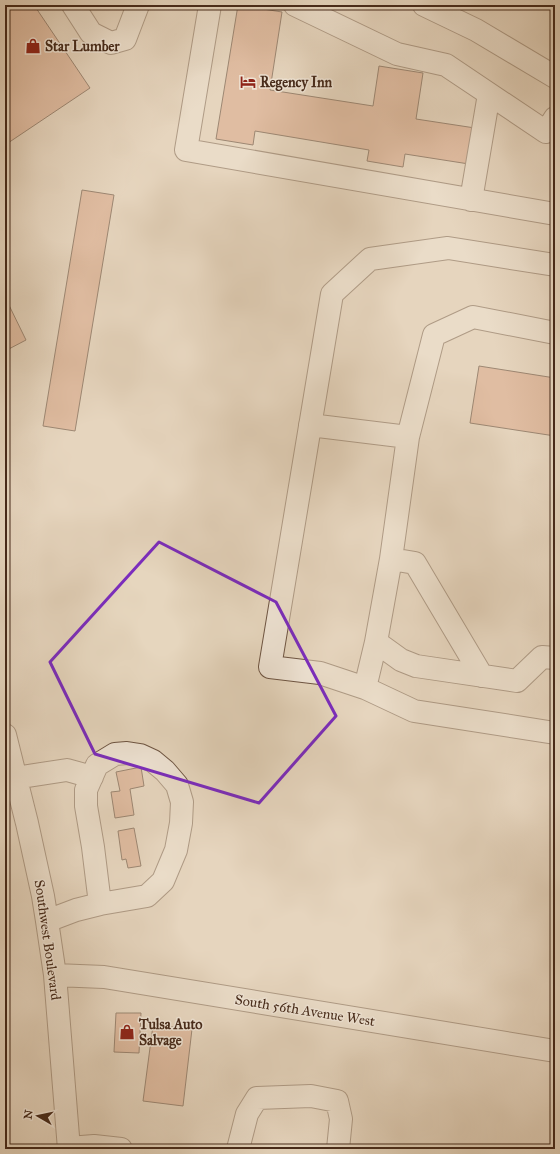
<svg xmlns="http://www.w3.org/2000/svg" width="560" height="1154" viewBox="0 0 560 1154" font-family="'IM FELL Great Primer',serif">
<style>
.building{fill:#d99f80;stroke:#462a1a}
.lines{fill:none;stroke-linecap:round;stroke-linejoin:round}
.minor-casing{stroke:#6e5543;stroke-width:24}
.minor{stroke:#efe4d5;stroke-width:22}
.marked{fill:none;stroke:#7b2cbf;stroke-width:3;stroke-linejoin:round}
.labels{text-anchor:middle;stroke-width:3;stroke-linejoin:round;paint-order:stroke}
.poi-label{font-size:14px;font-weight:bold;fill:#462a1a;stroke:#efe4d5;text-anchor:start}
.street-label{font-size:14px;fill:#462a1a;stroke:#efe4d5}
</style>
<rect width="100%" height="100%" fill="#e6d6be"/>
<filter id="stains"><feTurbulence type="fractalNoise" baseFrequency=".005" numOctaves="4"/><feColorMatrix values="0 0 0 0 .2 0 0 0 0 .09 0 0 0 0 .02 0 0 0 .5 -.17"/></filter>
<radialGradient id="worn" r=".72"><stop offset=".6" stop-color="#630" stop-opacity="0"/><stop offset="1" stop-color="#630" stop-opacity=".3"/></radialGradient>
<path class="building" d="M5 5H34L90 88 5 145Z
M238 5 282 12 270 90 373 106 379 66 423 73 416 119 475 128 469 164 405 154 403 167 367 161 369 150 255 131 253 145 216 139Z
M82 190 114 195 75 431 43 426Z
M5 297 26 340 5 351Z
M479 366 555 378V436L470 423Z
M141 767 144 786 130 789 134 815 115 818 111 792 120 791 116 772Z
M134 828 141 866 128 868 126 859 122 860 118 831Z
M116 1013H141L139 1053 114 1052Z
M153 1025 192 1029 183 1106 143 1101Z"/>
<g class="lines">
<defs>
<path id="minor" d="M73 5 91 33 111 43 125 39 138 5
M210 5 186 150 555 214
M295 5 397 54 446 65 546 132 555 118
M424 5 476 30 555 77
M471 200 489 94
M555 333 473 317 434 335 408 437 391 559 376 642 401 660 416 666 517 681 542 657 555 658
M310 425 408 437
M391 559 415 563 482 676
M376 642 365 688 414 711 555 733
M365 688 320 673 270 667 332 294 370 259 448 248 555 265
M5 735 27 823 43 896 47 921 55 975 69 1149
M15 778 67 770 92 777
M47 921 76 910 100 904 147 896 163 881 176 850 181 823 182 802 177 785 165 771 153 761 140 755 127 753 115 754 97 765 86 790V806L93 847 100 904
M55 975 104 977 555 1051
M69 1148 94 1146 121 1149
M238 1149 247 1114 257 1098 311 1096 337 1101 341 1119 338 1149"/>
</defs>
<use href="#minor" class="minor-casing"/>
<use href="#minor" class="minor"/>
</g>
<path d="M0 0H560V1154H0ZM159 542 276 602 336 716 259 803 95 754 50 662Z" fill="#e6d6be" fill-opacity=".55" fill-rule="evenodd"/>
<path class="marked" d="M159 542 276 602 336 716 259 803 95 754 50 662Z"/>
<defs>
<symbol id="shop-bare" viewBox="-9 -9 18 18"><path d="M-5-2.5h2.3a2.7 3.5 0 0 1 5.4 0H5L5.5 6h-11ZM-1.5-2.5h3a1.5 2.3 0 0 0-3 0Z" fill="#8f2418" stroke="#efe4d5" stroke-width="2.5" paint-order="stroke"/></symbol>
<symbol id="hotel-bare" viewBox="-9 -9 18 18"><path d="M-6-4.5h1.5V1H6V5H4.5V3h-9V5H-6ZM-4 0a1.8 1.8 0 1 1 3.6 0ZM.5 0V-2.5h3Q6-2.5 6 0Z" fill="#8f2418" stroke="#efe4d5" stroke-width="2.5" paint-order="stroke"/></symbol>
</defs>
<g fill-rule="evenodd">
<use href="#shop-bare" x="22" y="35" width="22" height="22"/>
<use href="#hotel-bare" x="237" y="71" width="22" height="22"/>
<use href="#shop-bare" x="116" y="1021" width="22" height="22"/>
</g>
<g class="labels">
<g class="poi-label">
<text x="45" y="51">Star Lumber</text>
<text x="260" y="87">Regency Inn</text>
<text x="139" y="1029">Tulsa Auto<tspan x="139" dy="16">Salvage</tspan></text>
</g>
<g class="street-label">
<text transform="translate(48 940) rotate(82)" y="5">Southwest Boulevard</text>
<text transform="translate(305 1010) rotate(9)" y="5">South 56th Avenue West</text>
</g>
</g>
<rect width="560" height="1154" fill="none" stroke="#e6d6be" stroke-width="20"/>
<rect x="6" y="6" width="548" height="1142" fill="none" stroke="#462a1a" stroke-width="2"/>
<rect x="10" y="10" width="540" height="1134" fill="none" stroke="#462a1a"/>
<g transform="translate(38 1116) rotate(279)" stroke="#efe4d5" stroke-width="3" paint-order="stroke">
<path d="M0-3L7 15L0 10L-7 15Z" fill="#462a1a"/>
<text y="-6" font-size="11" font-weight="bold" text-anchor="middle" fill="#462a1a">N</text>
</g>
<rect width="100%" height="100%" filter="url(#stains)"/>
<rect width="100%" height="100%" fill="url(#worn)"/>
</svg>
